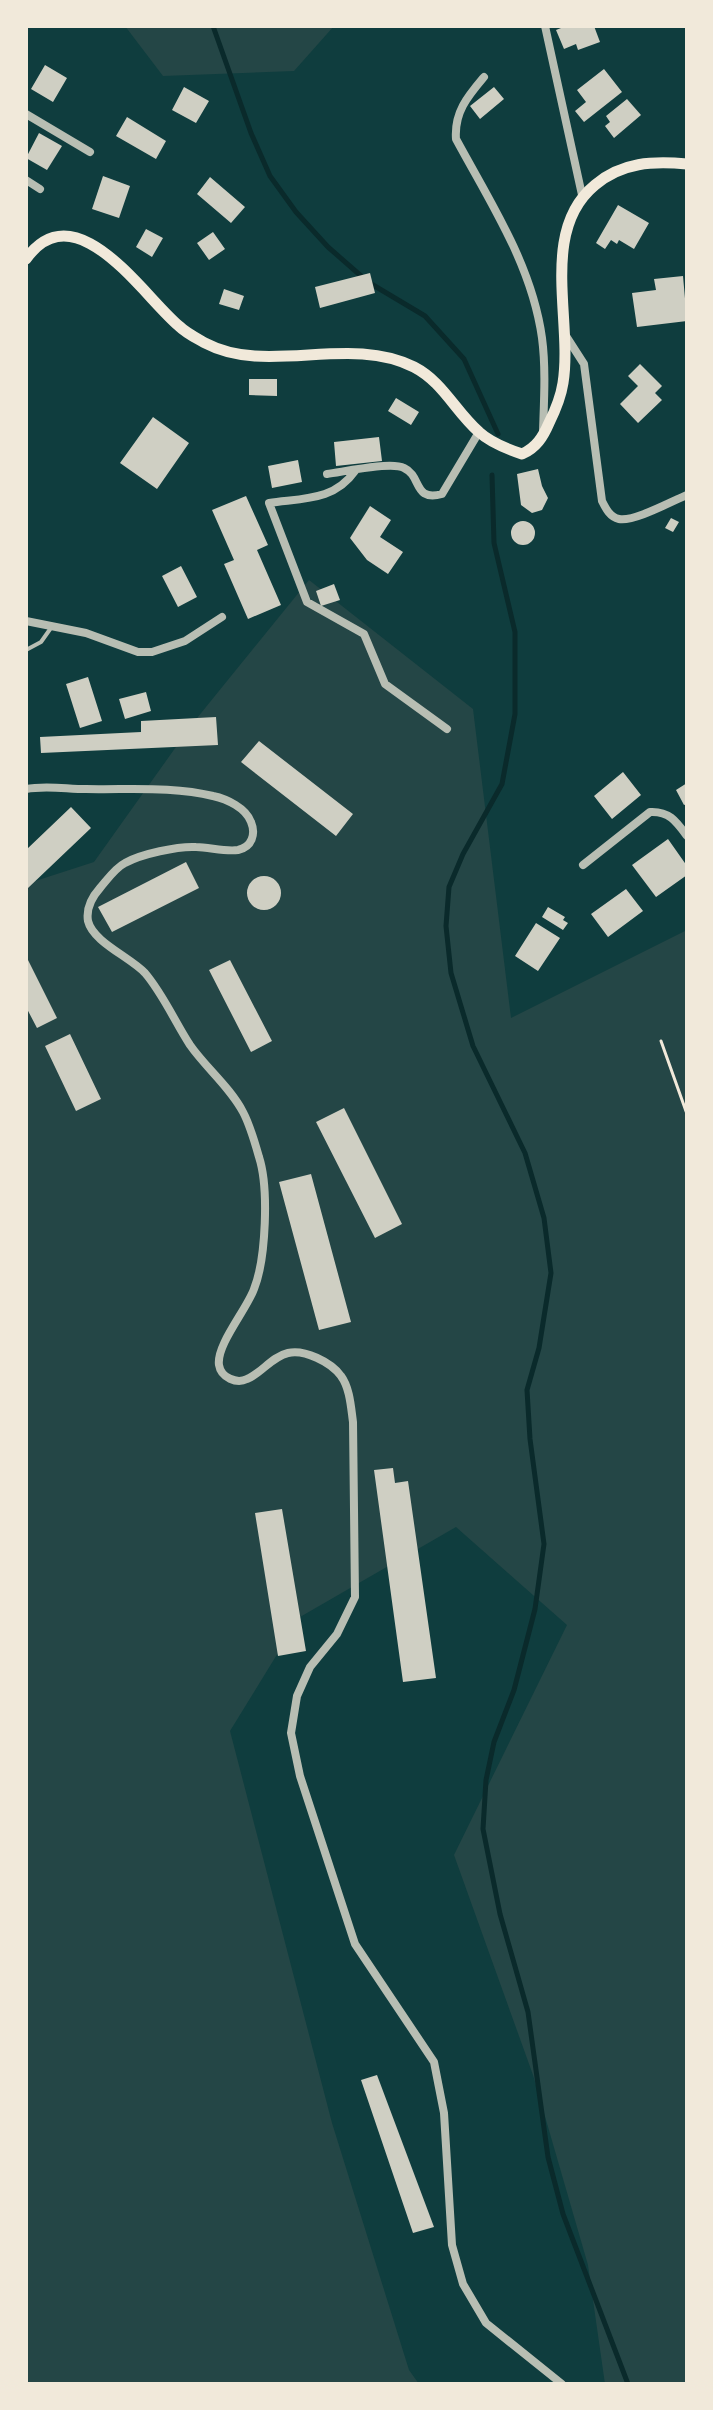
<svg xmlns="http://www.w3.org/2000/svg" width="713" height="2410" viewBox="0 0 713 2410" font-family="Manrope,sans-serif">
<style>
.green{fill:#244646}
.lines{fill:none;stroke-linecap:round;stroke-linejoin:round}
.stream{stroke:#0a2a2b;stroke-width:5}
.building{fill:#cfcfc3}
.path{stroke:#f1e9da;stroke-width:3}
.service{stroke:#b8beb3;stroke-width:4}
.minor{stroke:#b8beb3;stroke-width:8}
.secondary{stroke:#f1e9da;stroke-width:11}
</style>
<rect width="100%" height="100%" fill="#0f3d3e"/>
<path class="green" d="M125 26H334L294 71 163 76Z
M309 580 473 709 511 1018 687 930V2384H605L588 2265 533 2075 454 1855 567 1625 456 1527 300 1617 230 1731 332 2123 409 2370 419 2384H26V884L94 862 193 723Z"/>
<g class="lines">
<path class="stream" d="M213 26 251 133 270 176 296 212 328 247 368 282 425 316 464 359 498 434
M492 475 494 543 515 632V714L502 784 463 854 449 887 446 926 451 973 473 1046 525 1153 544 1218 551 1273 539 1348 527 1390 530 1439 544 1544 535 1609 514 1690 494 1742 486 1780 483 1829 500 1914 528 2012 548 2157 563 2214 628 2384"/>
</g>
<path class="building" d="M566 26H594L600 42 578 50 576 44 564 49 556 30Z
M45 65 67 78 53 102 31 89Z
M604 69 622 92 584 122 575 111 586 102 577 90Z
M184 87 209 101 196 123 172 110Z
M494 87 504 99 480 119 470 106Z
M627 99 641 115 614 138 605 126 610 122 606 116Z
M127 117 166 141 156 159 116 136Z
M39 133 62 146 47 170 26 158Z
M103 176 130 186 119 218 92 209Z
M210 177 245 207 231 223 197 194Z
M618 205 649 223 634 249 619 240 617 244 611 240 605 249 596 243Z
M146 229 163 238 152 257 136 247Z
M213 232 225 249 209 260 197 243Z
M370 273 375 293 320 308 315 287Z
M683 276 687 321 637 327 632 293 656 290 654 279Z
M224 289 244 296 239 310 219 304Z
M640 364 662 386 655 393 662 400 638 423 620 404 638 386 628 376Z
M249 379H277V396L249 395Z
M396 398 419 412 411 425 388 411Z
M153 417 189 443 157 489 120 463Z
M379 437 382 461 336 466 334 442Z
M298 460 302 482 272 488 268 466Z
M538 469 542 486 548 498 542 510 532 513 521 505 517 474Z
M246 496 268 545 257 550 281 605 248 619 224 564 234 560 212 510Z
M370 506 391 520 380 537 403 552 388 574 367 560 350 538Z
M671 518 679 522 673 532 665 528Z
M511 533a12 12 0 1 1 24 0a12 12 0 1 1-24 0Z
M181 566 197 597 178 607 162 576Z
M334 584 340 600 321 606 316 591Z
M88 677 102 721 80 728 66 684Z
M146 692 151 711 125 719 119 699Z
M216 717 218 745 41 753 40 737 141 732V721Z
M259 741 353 814 336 836 241 762Z
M623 772 641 795 612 819 594 796Z
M687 783V804L684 805 676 790Z
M71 807 91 828 28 888 26 886V850Z
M668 839 687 866V875L656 897 632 865Z
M186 862 199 888 112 932 98 907Z
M247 893a17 17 0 1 1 34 0a17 17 0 1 1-34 0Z
M626 889 643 911 608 937 591 914Z
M548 907 565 917 563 920 568 923 563 930 542 917Z
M536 923 560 938 538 971 515 956Z
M26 956 57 1018 37 1028 26 1007Z
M230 960 272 1041 251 1052 209 970Z
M70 1034 101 1099 76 1111 45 1046Z
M344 1108 402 1224 375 1238 316 1122Z
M311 1174 351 1322 319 1330 279 1182Z
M393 1468 395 1483 408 1481 436 1678 403 1682 374 1470Z
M282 1509 306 1651 278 1656 255 1513Z
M377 2075 434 2227 413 2233 361 2080Z"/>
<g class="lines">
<path class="path" d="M661 1041 687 1114"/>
<path class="service" d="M26 650 41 642 53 625"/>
<path class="minor" d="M545 26 582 195
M484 77C468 96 454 112 456 139 490 202 532 265 542 338 546 368 544 401 543 431
M26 114 90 152
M26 180 40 189
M566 336 584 364 602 501C606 509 610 517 619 519 634 522 672 501 687 495
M355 471C334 501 303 498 269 503L307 602 364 634 385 684 447 729
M327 474C343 472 391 461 404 468 422 476 413 502 442 494L479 432
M26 621 86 633 138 652H152L185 641 222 617
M26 789C45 785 67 789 86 789 128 790 173 786 213 796 227 799 246 808 251 822 256 834 252 847 238 850 225 852 209 847 196 847 178 846 141 854 125 863 115 868 107 880 100 888 92 897 86 909 88 921 93 942 130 957 145 973 163 994 175 1022 190 1045 206 1068 230 1087 243 1112 250 1125 255 1143 259 1157 269 1188 266 1259 254 1289 247 1309 216 1345 219 1365 221 1378 237 1384 247 1379 262 1373 271 1357 288 1353 304 1349 331 1362 341 1376 350 1388 351 1408 353 1422L355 1597 337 1634 310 1667 297 1696 291 1733 300 1776 355 1944 434 2062 444 2113 452 2245 463 2284 486 2323 562 2384
M583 865 650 812C669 811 676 821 687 836"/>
<path class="secondary" d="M26 259C76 190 143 296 179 326 186 333 196 338 205 343 267 376 349 334 414 367 443 382 455 411 479 432 491 443 507 449 522 454 536 448 543 437 549 423 555 411 561 396 563 383 573 320 539 231 595 185 622 162 653 161 687 164"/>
</g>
<rect width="713" height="2410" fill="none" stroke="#f1e9da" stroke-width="56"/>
</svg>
